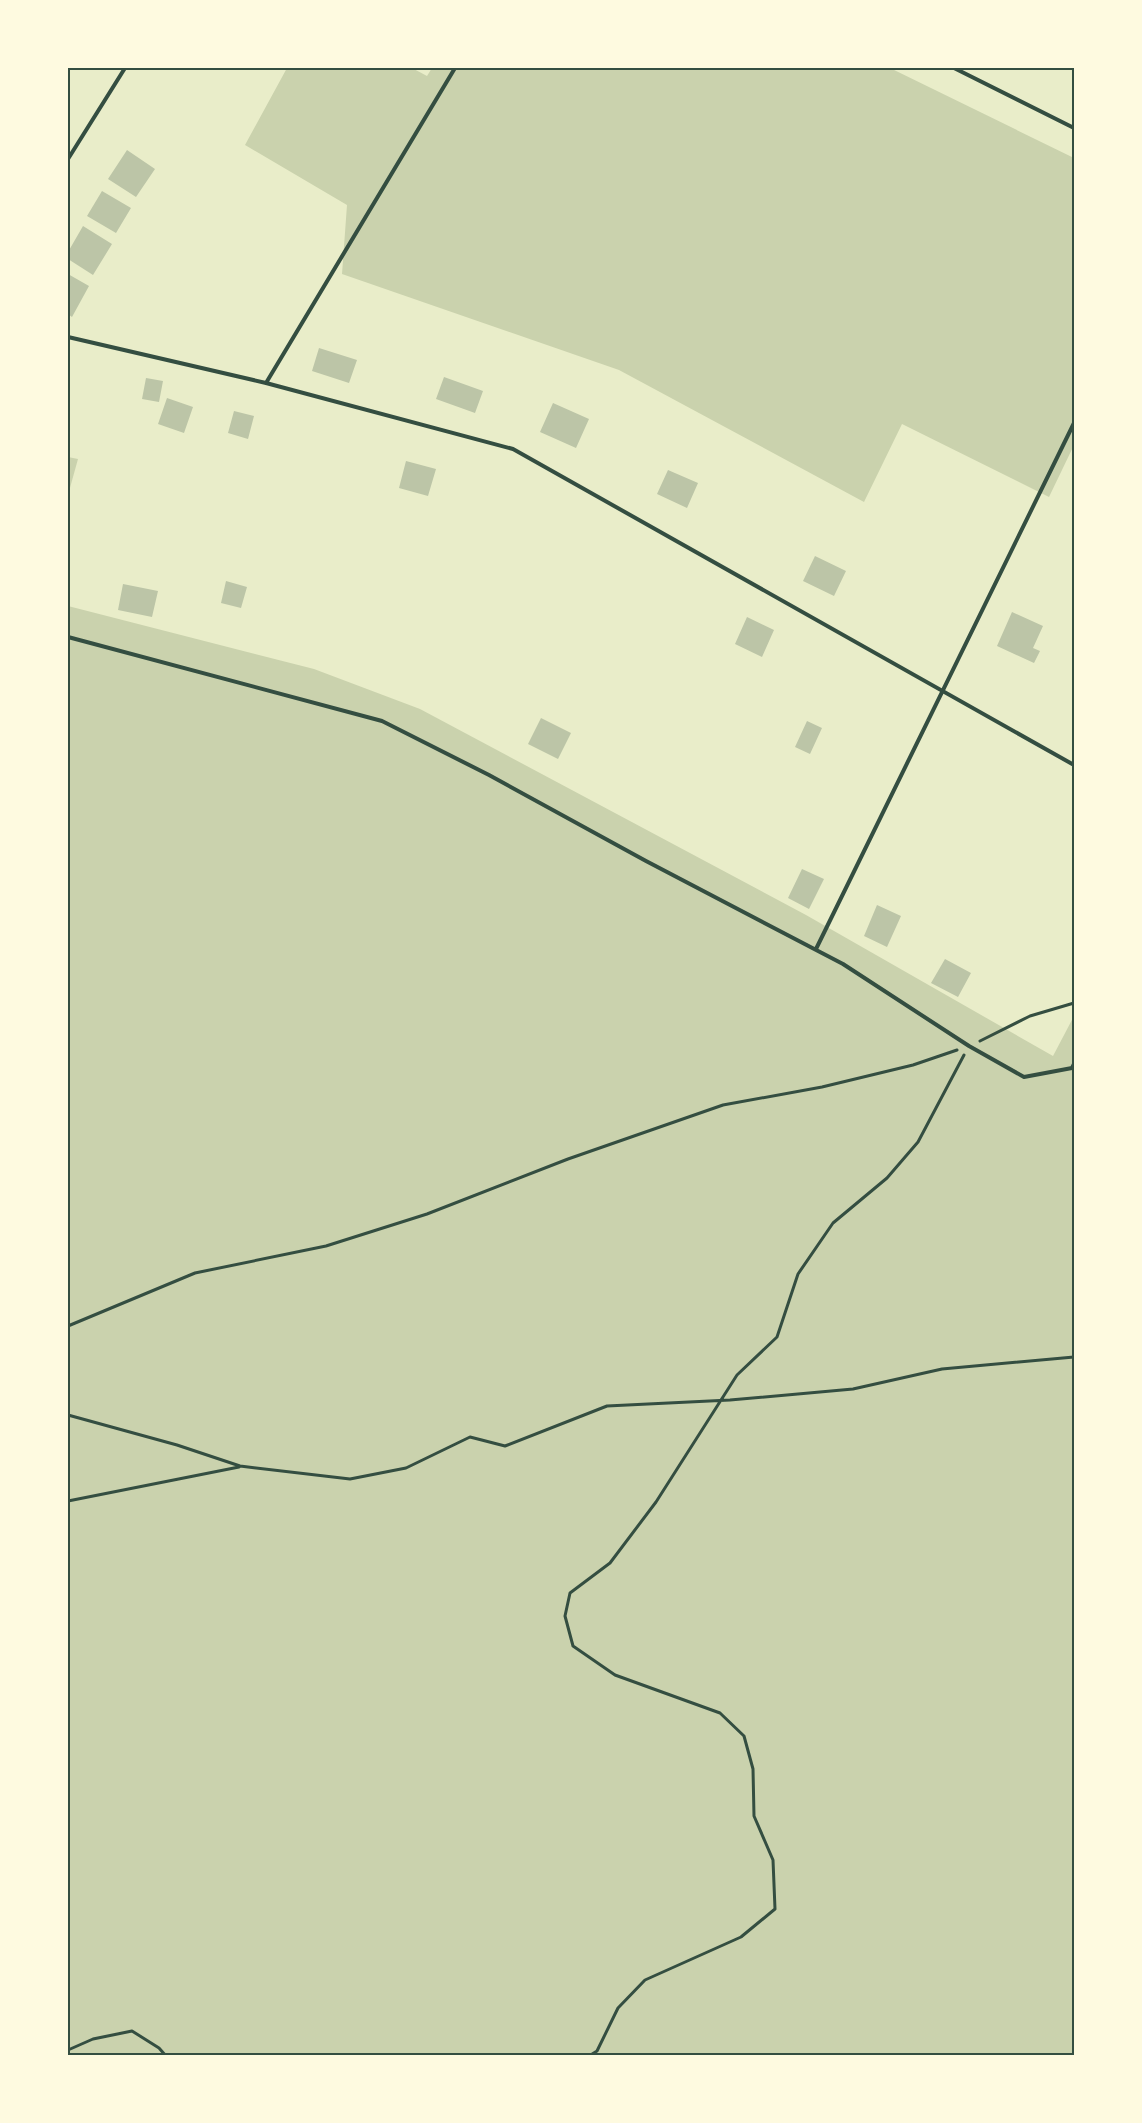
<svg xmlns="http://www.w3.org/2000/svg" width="1142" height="2123" viewBox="0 0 1142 2123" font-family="Georgia,serif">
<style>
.green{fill:#cad2ad}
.building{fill:#bcc5a7}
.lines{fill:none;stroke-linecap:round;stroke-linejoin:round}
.path{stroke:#344e41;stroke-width:3}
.service{stroke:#344e41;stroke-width:4}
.neatline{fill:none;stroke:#344e41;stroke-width:2}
</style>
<rect width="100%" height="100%" fill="#e9edc9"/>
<path class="green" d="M287 68H412L427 76 432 68H890L1074 158V445L1049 497 902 424 864 502 619 370 342 274 347 205 245 145Z
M68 457 78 459 68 495Z
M68 606 314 669 420 709 806 915 1053 1056 1074 1016V2055H68Z"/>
<path class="building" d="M127 150 155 169 136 197 108 179Z
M102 191 131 208 116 233 87 216Z
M83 226 112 244 93 275 68 259V252Z
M68 274 89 286 72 317 68 314Z
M319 348 357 360 349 383 312 371Z
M444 377 483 391 475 413 436 399Z
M146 378 163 381 159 402 142 399Z
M167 398 193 407 184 433 158 424Z
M553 403 589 419 576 448 540 432Z
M234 411 254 416 248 439 228 433Z
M406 461 436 469 428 496 399 488Z
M668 470 698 483 687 508 657 494Z
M815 556 846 571 834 596 803 581Z
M226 581 247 587 241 608 221 603Z
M123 584 158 591 152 617 118 610Z
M1012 612 1043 626 1033 648 1040 651 1034 663 997 646Z
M747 617 774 630 762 657 735 644Z
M541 718 571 733 558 759 528 744Z
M807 721 822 728 810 754 795 747Z
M802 869 824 879 809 909 788 898Z
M877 905 901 916 887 947 864 936Z
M945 959 971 973 958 997 931 983Z"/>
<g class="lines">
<path class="path" d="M980 1041 1030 1016 1074 1003
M68 1326 195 1273 326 1246 427 1214 568 1159 723 1105 822 1087 913 1065 957 1050
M68 1415 177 1445 240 1466 350 1479 406 1468 470 1437 505 1446 607 1406 730 1400 853 1389 942 1369 1074 1357
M68 1501 239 1467
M68 2050 93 2039 132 2031 159 2048 166 2056
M589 2056 597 2051 618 2008 645 1980 741 1937 775 1909 773 1860 754 1816 753 1769 744 1736 720 1713 615 1675 573 1646 565 1616 570 1593 610 1563 656 1502 737 1375 777 1337 798 1274 833 1223 887 1178 918 1142 964 1055"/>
<path class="service" d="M954 68 1074 128
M68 159 125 68
M68 337 266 383 513 449 1074 765
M266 383 455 68
M68 637 382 721 489 775 646 861 843 964 969 1046 1024 1077 1072 1068 1074 1064
M816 949 1074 423"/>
</g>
<rect width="1142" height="2123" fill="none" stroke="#fefae0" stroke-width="138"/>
<rect x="69" y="69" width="1004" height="1985" class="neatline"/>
</svg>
